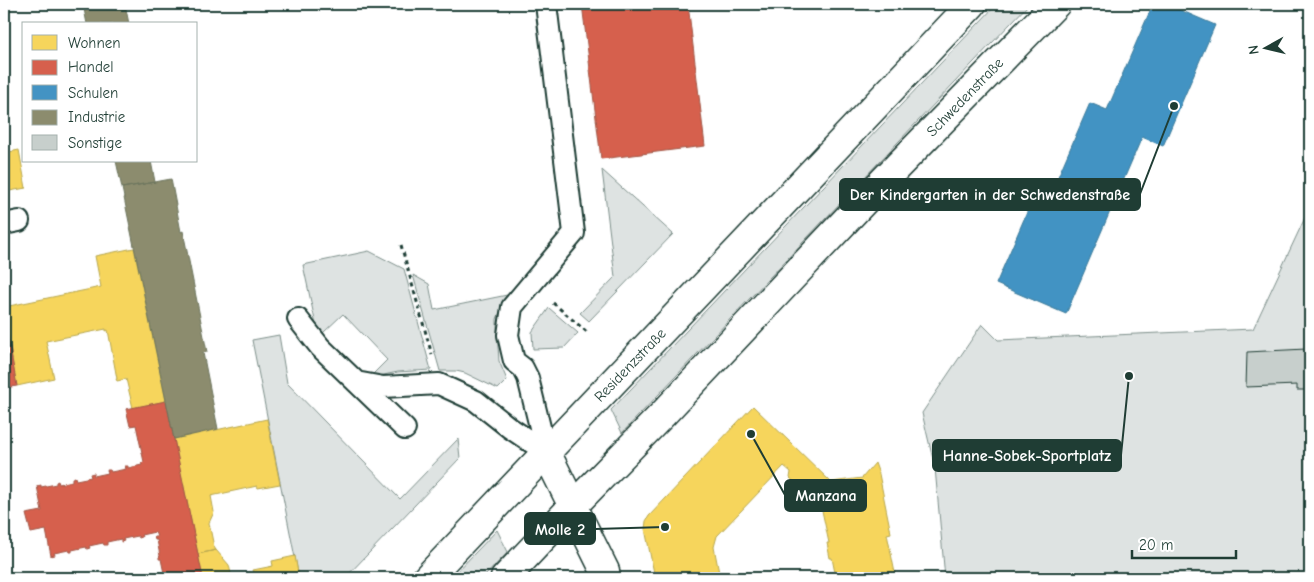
<svg xmlns="http://www.w3.org/2000/svg" width="1314" height="582" viewBox="0 0 1314 582" font-family="'Comic Neue',sans-serif">
<style>
.green{fill:#dee3e2;stroke:#7e908b}
.homes{fill:#f6d55c;stroke:#b6a750}
.shops{fill:#d6604d;stroke:#9f5646}
.schools{fill:#4393c3;stroke:#387998}
.industry{fill:#8c8c6e;stroke:#6b745d}
.building{fill:#c7cfcc;stroke:#1f3d34}
.lines{fill:none;stroke-linecap:round;stroke-linejoin:round}
.service-casing{stroke:#1f3d34;stroke-width:24}
.minor-casing{stroke:#1f3d34;stroke-width:31}
.secondary-casing{stroke:#1f3d34;stroke-width:31}
.path{stroke:#1f3d34;stroke-width:3;stroke-dasharray:4 4;stroke-linecap:butt}
.service{stroke:#fff;stroke-width:20}
.minor{stroke:#fff;stroke-width:28}
.secondary{stroke:#fff;stroke-width:28}
.labels{text-anchor:middle;stroke-width:5;stroke-linejoin:round;paint-order:stroke}
.street-label{font-size:15px;fill:#1f3d34;stroke:#fff}
.leader{fill:none;stroke:#1f3d34;stroke-width:2}
.callout-dot{fill:#1f3d34;stroke:#fff;stroke-width:2}
.callout{fill:#1f3d34;stroke:#1f3d34;stroke-width:2}
.callout-label{font-size:16px;text-anchor:middle;font-weight:bold;fill:#fff}
</style>
<rect width="100%" height="100%" fill="#fff"/>
<filter id="ink" filterUnits="userSpaceOnUse"><feTurbulence type="fractalNoise" baseFrequency=".02" numOctaves="2"/><feDisplacementMap in="SourceGraphic" scale="10" xChannelSelector="R" yChannelSelector="G"/><feConvolveMatrix kernelMatrix="1 2 1 2 8 2 1 2 1" color-interpolation-filters="sRGB"/></filter>
<g filter="url(#ink)">
<path class="green" d="M997 4H1029L622 433 611 410Z
M602 170 673 234 589 321 580 313 615 277Z
M1310 207V578H945L935 468 922 413 982 324 998 340 1253 329Z
M369 251 404 269 431 370 398 372 369 378 387 360 343 314 323 333 316 325 303 265Z
M413 275 429 284 434 310 512 294 502 307 497 319V333L499 361 507 380 498 389 465 373 456 371H440Z
M549 308 578 333 564 348 533 349 532 332Z
M279 335 287 383 400 499 458 439 460 458 345 578H299L252 340Z
M497 530 508 552 483 578H451Z"/>
<path class="homes" d="M19 150 26 188 4 192V153Z
M134 248 166 401 133 408 126 379 117 381 116 379H117L108 330 106 331V329L46 341 54 378 17 386 4 316V307L101 287 95 256Z
M753 406 831 482 862 478 875 463 879 474 891 533 887 534 896 578H836L832 558H830L827 543H829L821 506 790 478 791 472 784 466 717 536 714 547 720 578H655L645 529 646 521 649 516Z
M267 419 280 484 258 488 257 486 211 496 214 512 209 523 214 547 216 550 198 554 174 439Z
M216 550 229 565 232 578H203L198 554Z
M295 556 299 578H233L254 574 253 570 273 566 272 561Z"/>
<path class="shops" d="M582 4H688L705 146 601 159Z
M4 316 17 386 4 388Z
M166 401 203 578H165L161 559H159V557L160 556 157 540H155L154 537H157L155 532 141 535 142 537 139 538 138 536 123 539 124 541 121 542V539L107 542V545H104L103 543 89 546 90 548 87 549 86 547 72 550V552H70L69 550 54 553 55 555 51 556 46 530 31 533 26 514 42 511 37 486 41 485V487L56 484V482L58 481 59 484 72 481V478L75 477 76 480 91 477 90 474 94 473V476L108 473 107 470H110L111 472 126 469 125 466H128V468L142 465 141 463 144 462 136 425 130 426 126 409Z"/>
<path class="schools" d="M1153 4H1166L1215 25 1163 146 1142 137 1066 314 996 284 1034 196 1047 202 1090 103 1107 110Z"/>
<path class="industry" d="M83 4H125L129 24H87Z
M116 161H151L155 182 122 188Z
M171 179 181 232 183 231 207 352 203 353 218 429 174 439 122 188Z"/>
<path class="building" d="M1310 322V390H1297V385L1246 387 1247 352 1306 349V332Z"/>
<g class="lines">
<defs>
<path id="service" d="M4 224 19 221
M298 319 320 347 405 429
M356 382 383 387 439 384 476 401 510 428 546 452
M546 452 528 378 523 368 514 361 508 335 512 307 574 233 546 4"/>
<path id="minor" d="M546 452 605 571 606 578"/>
<path id="secondary" d="M427 578 972 4
M505 578 573 506 663 414 884 180 1056 4"/>
</defs>
<use href="#service" class="service-casing"/>
<use href="#minor" class="minor-casing"/>
<use href="#secondary" class="secondary-casing"/>
<path class="path" d="M401 245 432 355
M553 303 587 332"/>
<use href="#service" class="service"/>
<use href="#minor" class="minor"/>
<use href="#secondary" class="secondary"/>
</g>
</g>
<g class="labels">
<g class="street-label">
<text transform="translate(965 97) rotate(-46)" y="5">Schwedenstraße</text>
<text transform="translate(630 365) rotate(-46)" y="5">Residenzstraße</text>
</g>
</g>
<path class="leader" d="M1174 106L1140 194M1129 376L1121 455M751 434L785 495M665 527L595 529"/>
<g class="callout-dot">
<circle cx="1174" cy="106" r="5"/>
<circle cx="1129" cy="376" r="5"/>
<circle cx="751" cy="434" r="5"/>
<circle cx="665" cy="527" r="5"/>
</g>
<g class="callout">
<rect x="840" y="179" width="300" height="31" rx="5"/>
<rect x="933" y="440" width="188" height="31" rx="5"/>
<rect x="785" y="480" width="81" height="31" rx="5"/>
<rect x="525" y="513" width="70" height="31" rx="5"/>
</g>
<g class="callout-label">
<text x="990" y="200">Der Kindergarten in der Schwedenstraße</text>
<text x="1027" y="461">Hanne-Sobek-Sportplatz</text>
<text x="826" y="501">Manzana</text>
<text x="560" y="535">Molle 2</text>
</g>
<rect width="1314" height="582" fill="none" stroke="#fff" stroke-width="20"/>
<rect x="10" y="10" width="1294" height="562" fill="none" stroke="#1f3d34" stroke-width="2" filter="url(#ink)"/>
<rect x="22" y="22" width="175" height="140" fill="#ffffff" stroke="#a5b1ae"/>
<rect x="32" y="35" width="25" height="15" fill="#f6d55c" stroke="#a5b1ae"/>
<text x="68" y="48" font-size="15" fill="#1f3d34">Wohnen</text>
<rect x="32" y="60" width="25" height="15" fill="#d6604d" stroke="#a5b1ae"/>
<text x="68" y="72" font-size="15" fill="#1f3d34">Handel</text>
<rect x="32" y="85" width="25" height="15" fill="#4393c3" stroke="#a5b1ae"/>
<text x="68" y="98" font-size="15" fill="#1f3d34">Schulen</text>
<rect x="32" y="110" width="25" height="15" fill="#8c8c6e" stroke="#a5b1ae"/>
<text x="68" y="122" font-size="15" fill="#1f3d34">Industrie</text>
<rect x="32" y="135" width="25" height="15" fill="#c7cfcc" stroke="#a5b1ae"/>
<text x="68" y="148" font-size="15" fill="#1f3d34">Sonstige</text>
<g transform="translate(1266 48) rotate(262)" stroke="#ffffff" stroke-width="4" paint-order="stroke">
<path d="M0-4L9 19L0 12L-9 19Z" fill="#1f3d34"/>
<text y="-8" font-size="14" font-weight="bold" text-anchor="middle" fill="#1f3d34">N</text>
</g>
<path d="M1132 550v8h104v-8" fill="none" stroke="#1f3d34" stroke-width="2.5"/>
<text x="1139" y="550" font-size="15" fill="#1f3d34" stroke="#ffffff" stroke-width="4" paint-order="stroke">20 m</text>
</svg>
